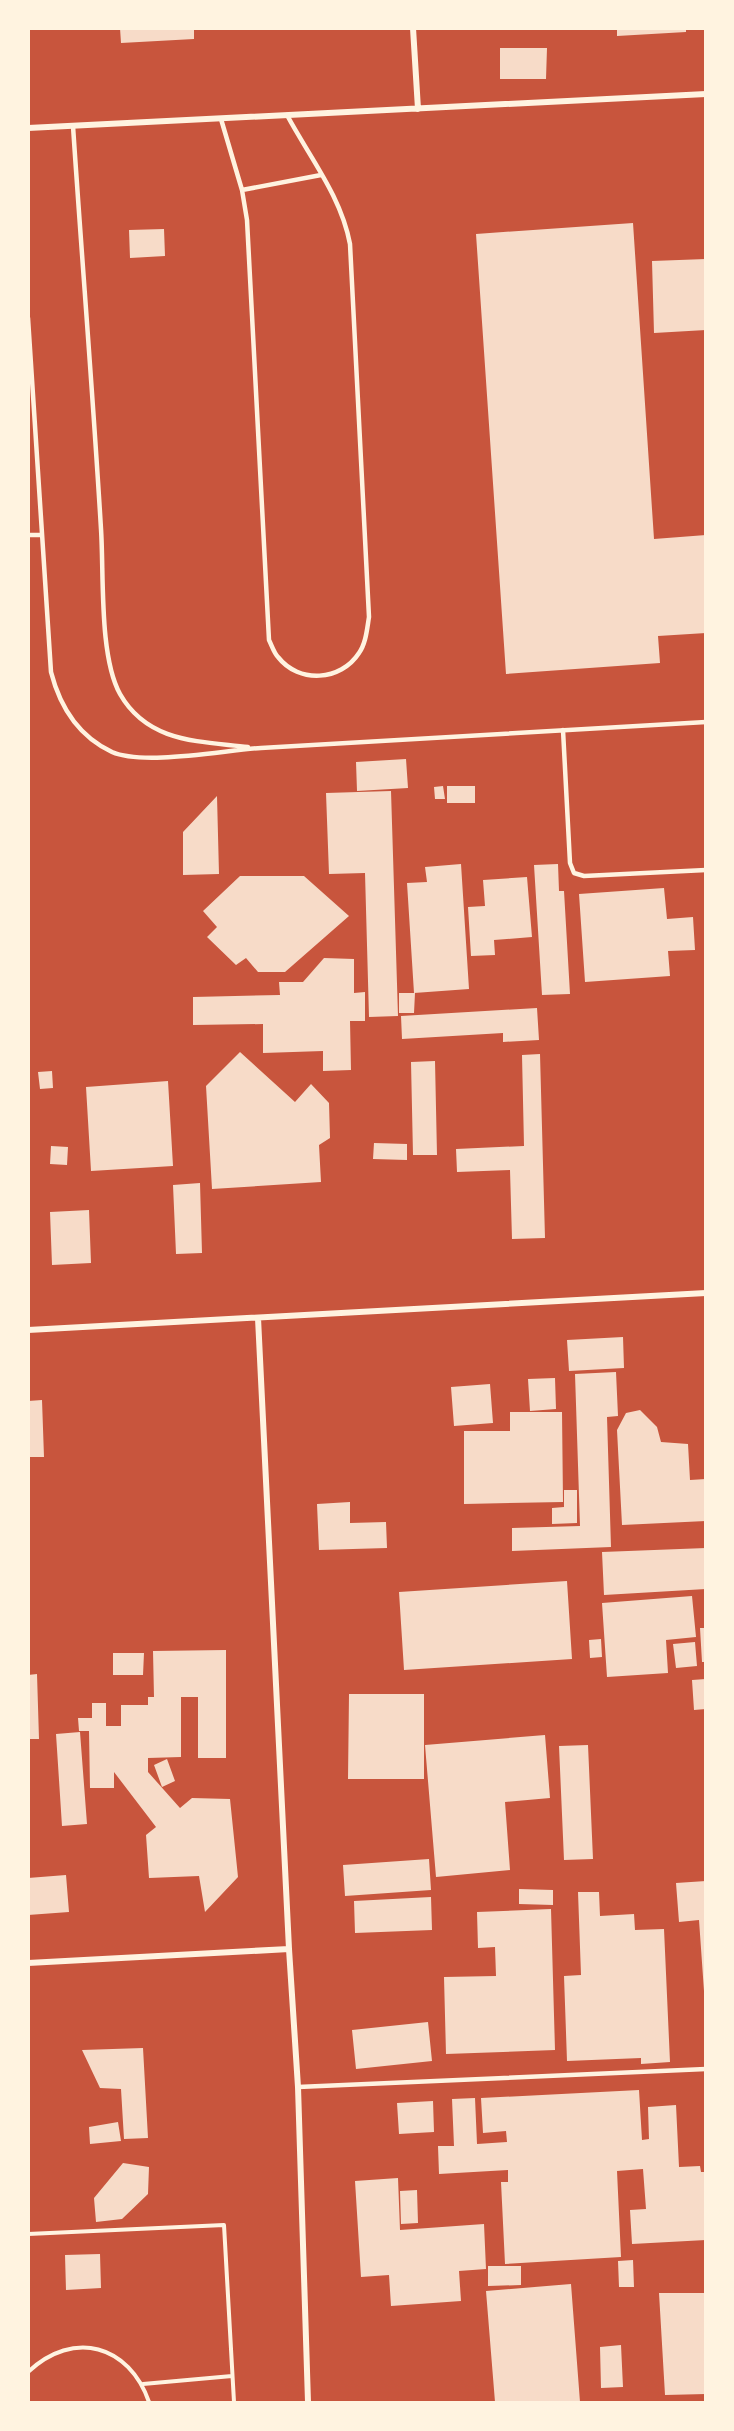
<svg xmlns="http://www.w3.org/2000/svg" width="734" height="2431" viewBox="0 0 734 2431" font-family="Arial,sans-serif">
<style>
.building{fill:#f7dbc8}
.lines{fill:none;stroke-linecap:round;stroke-linejoin:round}
.path{stroke:#fff3e0;stroke-width:4}
.service{stroke:#fff3e0;stroke-width:4.5}
.minor{stroke:#fff3e0;stroke-width:6}
</style>
<rect width="100%" height="100%" fill="#c8553d"/>
<path class="building" d="M120 28H194V39L121 43Z
M617 28H686V32L617 36Z
M500 48H547L546 79H500Z
M633 223 654 539 706 535V633L658 636 660 663 506 674 476 234Z
M164 229 165 256 130 258 129 230Z
M706 259V330L654 333 652 261Z
M406 759 408 788 357 791 356 762Z
M443 786 445 799H435L434 787Z
M447 786H475V803H447Z
M391 791 398 1016 369 1017 365 873 329 874 326 793Z
M217 796 219 874 183 875V832Z
M461 864 469 989 414 993 407 883 427 882 425 867Z
M558 864 559 891H564L570 994 542 995 534 865Z
M240 876H304L349 916 285 972H258L246 958 236 965 207 937 217 927 203 911Z
M527 877 532 937 494 940 495 955 471 956 468 907 485 906 483 880Z
M664 888 667 919 693 917 695 950 668 951 670 976 585 982 579 894Z
M324 958 354 959V993L365 992V1021H350L351 1070 323 1071V1051L263 1053V1024L193 1025V997L280 995 279 982H303Z
M399 993H415L414 1013H399Z
M537 1008 539 1040 503 1042V1033L402 1039 401 1016Z
M240 1052 295 1102 311 1084 329 1103 330 1138 319 1145 321 1182 212 1189 206 1086Z
M540 1054 545 1238 512 1239 510 1170 457 1172 456 1149 524 1146 522 1055Z
M435 1061 437 1155H413L411 1062Z
M52 1071 53 1088 40 1089 38 1072Z
M168 1081 173 1166 91 1171 86 1087Z
M374 1143 407 1144V1160L373 1159Z
M51 1146 68 1147 67 1165 50 1164Z
M200 1183 202 1253 176 1254 173 1185Z
M89 1210 91 1263 52 1265 50 1212Z
M623 1337 624 1368 569 1371 567 1340Z
M616 1372 618 1416 607 1417 611 1547 512 1551V1528L580 1526 575 1374Z
M555 1378 556 1409 530 1411 528 1379Z
M490 1384 493 1423 454 1426 451 1387Z
M42 1400 44 1457H28V1401Z
M640 1410 657 1427 661 1442 688 1444 690 1480 706 1479V1521L622 1525 617 1430 626 1413Z
M510 1412H562L563 1502 464 1504V1431H510Z
M564 1490H577V1523L552 1524V1508L564 1507Z
M350 1502V1523L386 1522 387 1548 319 1550 317 1504Z
M706 1548V1589L604 1595 602 1552Z
M567 1581 572 1659 404 1670 399 1592Z
M692 1596 696 1637 666 1640 668 1673 607 1677 602 1603Z
M700 1628H706V1662H702Z
M601 1639 602 1657 590 1658 589 1640Z
M695 1642 697 1666 676 1668 673 1644Z
M226 1650V1758H198V1697H181V1757L148 1758V1772L180 1808 192 1798 230 1799 238 1877 205 1912 199 1876 149 1878 146 1835 156 1827 114 1772V1788H90L89 1731H79L78 1718H92V1703H106V1726H121V1705H148V1697H154L153 1651Z
M113 1653H144L143 1675H113Z
M37 1674 39 1739H28V1675Z
M706 1679V1709L694 1710 692 1680Z
M349 1694H424V1779H348Z
M80 1732 87 1824 62 1826 56 1734Z
M545 1735 550 1798 505 1802 510 1870 436 1877 425 1745Z
M588 1745 593 1859 564 1860 559 1746Z
M167 1759 175 1781 162 1787 154 1765Z
M429 1859 431 1890 345 1896 343 1865Z
M66 1875 69 1912 28 1915V1878Z
M706 1881V1991H704L699 1920 679 1922 676 1883Z
M519 1889 553 1890V1905L519 1904Z
M578 1892H599L600 1916 634 1914 635 1930 664 1929 670 2062 641 2064V2058L567 2061 564 1976 581 1975Z
M431 1897 432 1930 355 1933 354 1901Z
M551 1909 555 2050 446 2054 444 1977 496 1976 495 1947 478 1948 477 1912Z
M428 2022 432 2061 356 2069 352 2030Z
M143 2048 148 2138 124 2139 121 2089 100 2088 82 2050Z
M639 2090 642 2140 649 2139 648 2107 676 2105 679 2167 700 2166 701 2172H706V2240L632 2244 630 2210 646 2209 643 2169 617 2171 621 2257 505 2264 501 2182H508V2170L439 2174 438 2146H454L452 2099 475 2098 477 2144 507 2142 506 2131 483 2133 481 2098Z
M433 2101 434 2132 399 2134 397 2103Z
M118 2122 121 2141 90 2144 89 2127Z
M123 2163 149 2167 148 2194 122 2219 96 2222 94 2198Z
M398 2178 400 2230 484 2224 486 2269 459 2271 461 2301 391 2306 389 2275 361 2277 355 2181Z
M417 2190 418 2223 401 2224 400 2191Z
M100 2254 101 2288 66 2290 65 2255Z
M633 2260 634 2287H619L618 2261Z
M488 2266H521V2285L488 2286Z
M571 2284 580 2402H495L486 2291Z
M659 2293H706V2394L665 2395Z
M621 2345 623 2387 601 2388 600 2347Z"/>
<g class="lines">
<path class="path" d="M28 2234 224 2225 234 2402
M28 2372C74 2329 129 2345 149 2402
M143 2384 232 2376"/>
<path class="service" d="M221 119 242 190 247 220 269 640C272 646 274 653 278 657 299 684 341 681 359 653 366 643 367 629 369 617L350 244C341 196 310 158 287 115
M73 126C82 261 93 395 101 529 104 575 99 656 120 694 148 743 199 741 248 747
M242 190 321 175
M28 318 51 672C60 707 78 736 112 752 144 766 225 750 261 748 409 739 557 730 706 722
M28 535H41
M563 730 570 863 574 873 584 876 706 870
M298 2087 706 2069"/>
<path class="minor" d="M413 28 418 109
M28 128 706 94
M258 1318 289 1949 298 2087 308 2402
M28 1330 706 1293
M28 1963 289 1949"/>
</g>
<rect width="734" height="2431" fill="none" stroke="#fff3e0" stroke-width="60"/>
</svg>
